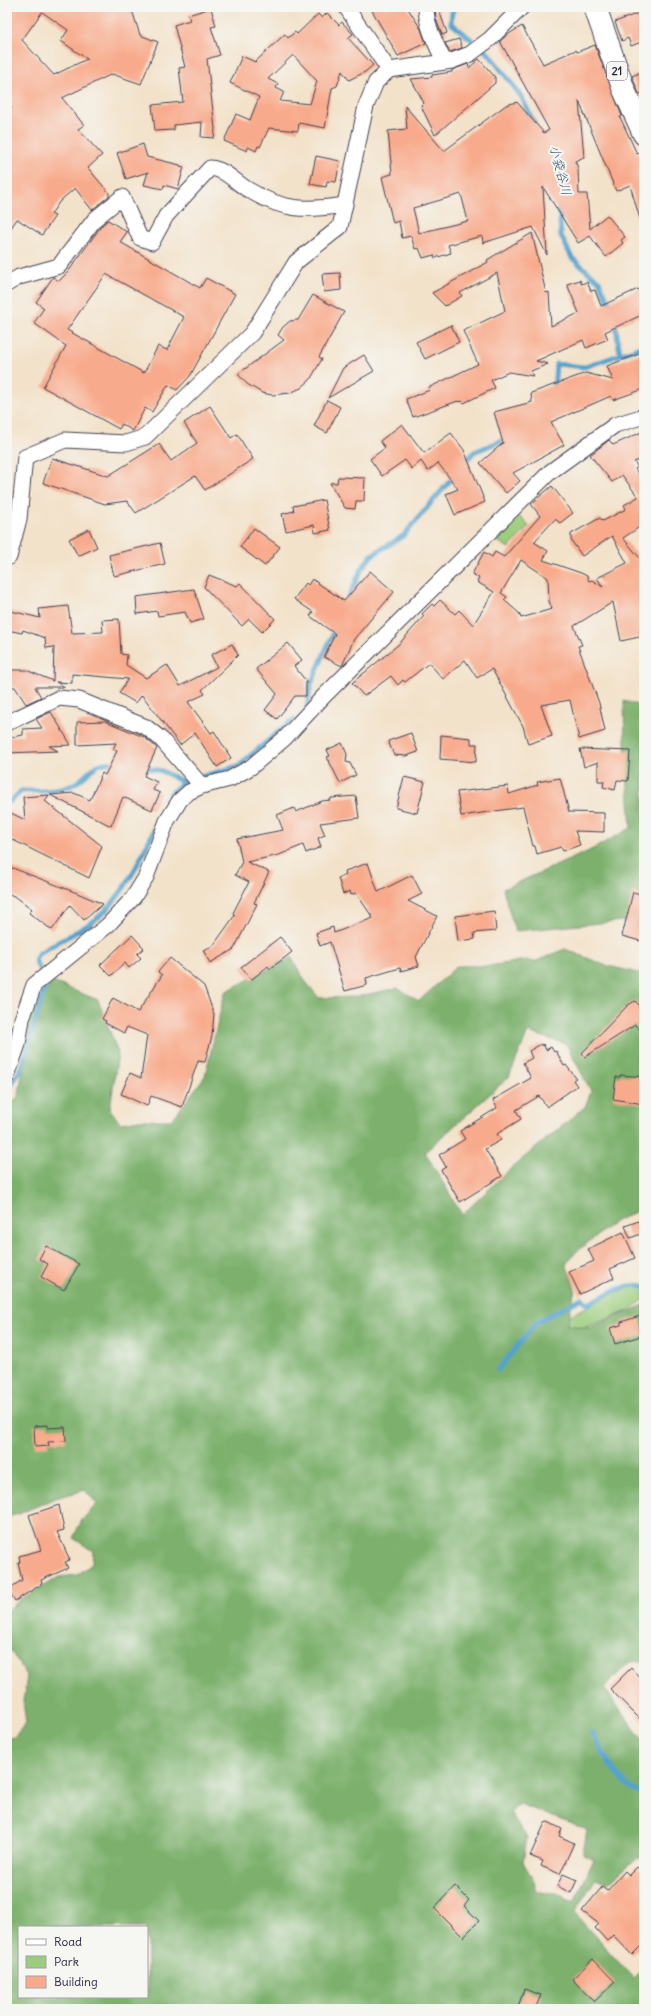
<svg xmlns="http://www.w3.org/2000/svg" width="651" height="2016" viewBox="0 0 651 2016" font-family="Delius,'Klee One',sans-serif">
<style>
.green{fill:#9bcd7d;stroke:#5e785c}
.forest{fill:#7cb06c;stroke:#4f6954;fill-rule:evenodd}
.lines{fill:none;stroke-linecap:round;stroke-linejoin:round}
.stream{stroke:#54a3ce;stroke-width:5}
.building{fill:#f8ab8c;fill-rule:evenodd}
.street-casing{stroke:#413f50;stroke-width:17}
.primary-casing{stroke:#413f50;stroke-width:24}
.street{stroke:#fff;stroke-width:15}
.primary{stroke:#fff;stroke-width:22}
.labels{text-anchor:middle;stroke-width:4;stroke-linejoin:round;paint-order:stroke}
.shield{fill:#f6f6f2;stroke:#626272;stroke-width:1}
.shield-label{font-size:11px;font-weight:bold;fill:#22223b}
.water-label{font-size:13px;font-style:italic;fill:#365676;stroke:#f6f6f2}
</style>
<rect width="100%" height="100%" fill="#f6f6f2"/>
<filter id="ink" filterUnits="userSpaceOnUse"><feTurbulence type="fractalNoise" baseFrequency=".025" numOctaves="2"/><feDisplacementMap in="SourceGraphic" scale="8" xChannelSelector="R" yChannelSelector="G"/><feConvolveMatrix kernelMatrix="1 2 1 2 8 2 1 2 1" color-interpolation-filters="sRGB"/></filter>
<filter id="wash" filterUnits="userSpaceOnUse"><feTurbulence type="fractalNoise" baseFrequency=".012" numOctaves="4" result="noise"/><feDisplacementMap in="SourceGraphic" scale="16" xChannelSelector="R" yChannelSelector="G"/><feGaussianBlur stdDeviation="0.9" result="paint"/><feColorMatrix in="noise" values="0 0 0 0 0 0 0 0 0 0 0 0 0 0 0 0 0 1.4 0 .05"/><feComposite in="paint" operator="in"/></filter>
<g filter="url(#wash)">
<rect width="100%" height="100%" fill="#f3e2ca"/>
<path class="green" d="M517 514 529 526 509 548 494 539Z
M637 1286 644 1288V1300L625 1312 558 1338 547 1327 616 1292Z"/>
<path class="forest" d="M624 701 644 707V919L515 931 503 889 589 851 631 828 625 746Z
M565 949 604 965 642 974 644 972V1208L616 1221 577 1251 566 1264 575 1289 567 1325 589 1328 644 1305V1662L634 1660 625 1667 604 1688 644 1742V1862L638 1857 608 1883 596 1878 574 1913 633 1978 644 1967V2009H483L476 2006 472 2009H7V1738L14 1737 26 1723 23 1701 27 1677 7 1645V1611L21 1599 59 1577 77 1575 92 1564 93 1551 73 1538 82 1520 97 1504 85 1490 55 1498 19 1514 7 1517V1110L19 1095 32 1005 53 982 98 1000 118 1053 110 1109 120 1123 139 1120H172L205 1076 225 992 291 957 305 981 319 998 356 997 397 988 419 1001 457 966H490L526 960 534 962ZM528 1032 566 1044 591 1091 585 1107 508 1171 462 1215 425 1152 509 1077ZM520 1804 587 1830 583 1854 594 1859 574 1903 557 1893 537 1892 534 1881 523 1862 527 1838 510 1812ZM19 1927H147V1997H19Z"/>
<g class="lines">
<path class="stream" d="M455 7 452 12 451 23 489 54 521 96 534 123
M505 7H508
M559 207 561 236 572 258 599 281 611 307
M615 321 620 354
M554 389 556 364 585 367 644 346
M464 464 474 452 508 438
M348 599 362 568 372 555 403 536 454 476
M307 707 311 684 336 627
M142 767 162 771 183 782
M7 802 11 801 21 791C37 791 55 792 70 786 92 777 89 759 119 763
M7 1092 22 1067 46 984 35 960 38 954C62 938 90 928 109 907 137 876 153 829 172 792L183 782 238 766 294 719
M498 1370 537 1322 582 1298 588 1304C604 1296 625 1282 644 1286
M592 1733C606 1757 617 1784 644 1795"/>
</g>
<g id="blocks">
<path class="building" d="M14 7H131L140 35 158 42 141 84 112 74 62 98 84 125 78 129 102 155 88 168 109 193V196L92 210 75 188 60 201 51 214 55 216 42 235 17 219 7 234V114L12 107 7 103V17ZM42 12 68 30 61 41 87 59 54 75 51 72 22 40Z
M370 7H407L421 29 426 43 398 56Z
M435 7H438L447 33 442 35 436 19Z
M211 8 216 26 211 27 220 55 207 59 215 129 214 138 201 137 202 122 174 125V130L155 131 152 105 183 102 179 68 185 67 174 25 190 20 188 15Z
M644 11V41L631 46 628 38 622 41 615 22Z
M327 13 339 25 342 22 353 34 348 38 373 65 365 72 349 80 342 71 337 86 332 88 325 128 299 123 298 131 269 128 260 147 258 146 256 151 248 147 247 151 224 141 236 114 250 120 259 97 230 83 242 56 255 62 285 34 288 38 295 32 297 34 318 14 322 18ZM293 55 317 81 310 104 280 101 284 92 276 88 278 84 268 79Z
M522 26 543 64 576 50 577 52 595 45 622 116 620 117 637 154 640 153 644 164V219H640L630 185 616 191 579 101 584 157 575 161 578 168 579 194H587L590 229 607 215 625 237 621 240 623 243 606 257 590 236 578 243 543 187 547 255 533 227 483 243 482 236 448 245 451 253 435 258 434 255 423 258 419 248 415 249 411 236 402 238 399 221 393 223 382 177 392 174 388 131 407 129 405 106 444 151 506 105 517 102 544 133 549 130 500 41 507 35ZM461 194 468 221 419 233 413 208Z
M459 39 462 48 450 52 445 43Z
M479 59 495 77V83L435 135 421 106 424 103 411 79 432 77V75L452 72V70L468 64 469 68Z
M644 71V92L639 94 632 76Z
M143 144 147 157 180 165V166L184 167 178 189 164 185 163 189 144 185 148 172 126 179 117 153Z
M316 156 340 161 336 182 327 181 326 187 310 184Z
M108 220 127 232 120 242 200 288 206 278 235 294 190 376 177 390 168 385 152 412 145 408 133 431 122 424 119 429 43 387 66 346 34 323 44 308 36 302 53 277 59 281 68 272 102 225ZM106 274 184 317 167 350 158 346 144 373 67 330Z
M532 233 546 293 549 292 551 326 579 313 567 284 580 280 581 284 587 282 591 291 595 290 601 306 638 289 640 291 644 289V314L605 332 608 339 586 348 583 340 536 361 548 364 531 371 533 376 509 372 491 380 495 388 464 403 462 401 459 402 458 401 413 417 406 399 430 390 428 388 478 364 463 331 505 311 497 273 460 293 462 296 445 306 432 293 488 262 487 260Z
M340 273 341 290 324 292 322 274Z
M313 295 344 312 319 357 322 359 310 380 301 388 290 393 272 395 262 393 247 384 238 374 284 340 278 335 283 327 290 321 298 320Z
M451 325 459 342 425 359 416 342Z
M644 352V389L613 400 611 396 551 422 564 445 513 473 520 481 506 493 480 463 503 443 494 412 532 402 531 393 586 373 613 380 607 366Z
M364 355 374 371 328 398 343 368Z
M327 400 340 407 327 433 314 426Z
M210 406 231 438 237 434 253 459 205 490 195 476 136 513 127 501 105 504 43 483 52 458 108 476 159 444 171 461 197 443 184 423Z
M402 424 424 453 451 433 464 450 485 502 455 515 446 494 458 489 438 463 428 471 421 461 412 469 405 460 382 476 370 459 385 448 380 441Z
M644 431V458L634 462 638 467 635 469 644 481V524L623 538 644 563V636L621 641 613 602 574 626 582 645 578 646 599 703 605 731 579 739 570 700 541 705 552 736 528 744 523 726 492 669 477 678 465 660 443 679 429 663 405 682 403 680 398 685 391 676 364 696 352 683 399 644 424 616 422 614 432 604 434 606 440 600 455 614 459 610 473 625 494 592 477 582 479 578 472 574 484 552 492 557 495 552 504 557 540 516 531 504 552 486 573 513 560 523 555 519 534 542 548 551 543 560 581 573 587 576 589 581 592 580 603 587 597 578 627 563 612 536 582 556 571 540V534L600 518 603 521 626 509 624 505 638 497 622 475 612 482 590 455 609 440 613 445ZM521 560 548 578 549 601 552 609 521 618 519 613 504 600 507 597 501 593Z
M338 477 365 478 364 501H356L355 509 345 508 330 483H337Z
M324 500 330 530 315 533 314 525 286 531 282 514 294 511 293 506Z
M254 528 280 547 265 566 240 547Z
M89 529 97 547 78 556 69 539Z
M160 543 165 564 114 576 109 555Z
M370 571 394 592 354 639 342 666 324 657 335 634 310 616 313 612 294 599 306 583 308 585 312 579 344 601Z
M209 575 237 586 240 583 275 619 262 632 249 619 242 626 204 587Z
M194 589 204 619 190 623 185 612 158 616 157 611 137 614 136 597Z
M68 606 72 633 103 632 102 620 119 619 121 654 127 655 126 665 146 678 167 665 180 686 217 667 211 655 232 644 238 655 202 690 205 694 188 702 211 733 214 731 231 758 217 767 195 733 180 745 142 695 136 703 119 693 128 679 72 674V683L56 682 65 687H35L41 697 26 704 15 687H11L10 670H26L53 681 54 647 46 648 45 638 23 630 22 633 7 630 11 611 40 618 39 609Z
M288 643 302 660 294 666 306 681V696H295L277 719 265 710 277 694 256 669Z
M51 712 71 745 49 746 58 751 7 753V738L23 735V729L42 728 36 719Z
M105 721 144 737 157 748 144 776 157 782 153 790 160 793 152 810 123 797 111 826 50 795 74 793 90 800 102 773 105 775 117 751 113 749 116 743 77 745V722Z
M411 733 418 752 406 756 394 755 388 741Z
M441 735 471 738V744H477L476 762 440 759Z
M342 743 347 754 346 762 350 763 356 775 340 783 327 757 330 756 327 750Z
M580 749 630 751 628 781 617 780 615 790 603 787 604 781H598V762L584 767Z
M404 777 425 782 417 813 396 808Z
M560 778 569 812 604 813V832L575 831 580 845 563 851 561 847 537 854 535 846H533L523 807 461 816 457 792 508 786 509 794 538 785 537 782Z
M49 795 45 801 102 846 89 878 7 837V811L25 820 23 797Z
M356 796 359 818 320 823 325 835 318 838 321 847 306 853 303 845 279 855 247 862 269 872 254 903 257 904 234 949 210 963 203 950 213 946 235 915 233 913 249 882 235 875 242 862 237 839 283 830 277 815 294 808 296 812 322 801 331 800V798Z
M368 863 378 892 412 875 422 894 408 901 437 916 416 957 419 966 401 971 400 968 366 978 367 985 345 991 330 942 320 946 316 933 333 927 334 933 373 918 356 893 351 895 350 891 343 894 338 878 346 875 345 871Z
M10 867 77 893 103 904 84 920 70 905 52 930 29 913 32 909 16 897 7 893V874Z
M633 892 644 895V942L622 936Z
M494 911 496 931 474 933 475 939 458 941 455 916Z
M132 935 144 948 137 954 141 958 129 968 125 963 111 976 100 965Z
M280 937 292 952 270 969 268 966 251 980 241 967Z
M170 958 204 986 214 1014 212 1036 205 1062 198 1061 182 1107 151 1096 147 1106 121 1094 130 1073 141 1078 147 1035 127 1027 124 1033 105 1023 106 1021 102 1019 113 998 138 1012 162 975 158 972Z
M635 1001 644 1010V1034L635 1025 585 1057 582 1053 628 1005Z
M541 1044 542 1046 543 1044 546 1050 551 1047 554 1052 556 1051 564 1066 566 1065 576 1078 573 1080 577 1086 547 1107 539 1096 516 1110 521 1119 497 1134 501 1140 485 1149 502 1176 460 1202 441 1170 446 1167 439 1155 465 1139 460 1131 497 1108 493 1100 531 1078 523 1063 532 1058 529 1051Z
M620 1075 644 1077V1104L613 1099 616 1077H620Z
M644 1219V1233L630 1238 625 1226Z
M623 1232 635 1258 610 1269 614 1278 580 1294 569 1272 594 1261 588 1249Z
M46 1246 79 1264 64 1290 41 1277 48 1264 39 1259Z
M640 1316 644 1335 615 1344 610 1328 621 1325V1322Z
M48 1425V1428L65 1427 66 1441 48 1442 49 1446 35 1447 34 1426Z
M59 1505 64 1530 57 1532 70 1560 65 1562 68 1568 41 1580 42 1584 15 1601 10 1593V1588L22 1580 18 1563 20 1562 19 1556 41 1550 29 1515Z
M631 1668 644 1682V1723L610 1689Z
M548 1822 562 1829 559 1836 574 1843 560 1874 541 1866 543 1861 530 1856 545 1823Z
M637 1867 644 1874V1943L632 1955 613 1935 607 1941 595 1928 599 1924 582 1911 602 1887 607 1891 625 1871 629 1875Z
M563 1874 577 1880 571 1893 557 1886Z
M455 1886 469 1900 464 1906 479 1921 463 1937 434 1908Z
M593 1959 615 1982 594 2002 572 1979Z
M524 1989 541 1995 535 2009 518 2007Z"/>
</g>
</g>
<g filter="url(#ink)">
<use href="#blocks" fill-opacity="0" stroke="#413f50" stroke-width="1"/>
<g class="lines">
<defs>
<path id="street" d="M346 7 389 70
M426 7C426 26 436 44 444 61
M7 284 19 277 59 266 95 219 122 197 140 238 152 242 166 216 210 168C225 169 235 182 247 189 283 211 304 211 345 205
M9 557 19 519 25 457 65 440 126 443 145 437 252 333 296 262 340 227 366 106 376 82 389 70 452 61 470 54 490 39 522 7
M7 723 59 698 79 700 146 727 161 739 202 786
M7 1076 18 1044 22 1019 34 985 108 925 133 898 146 877 167 821 180 800 189 792 202 786 230 779 251 767 285 738 324 696 550 472 615 425 644 416"/>
<path id="primary" d="M595 7 624 90 644 134"/>
</defs>
<use href="#street" class="street-casing"/>
<use href="#primary" class="primary-casing"/>
<use href="#street" class="street"/>
<use href="#primary" class="primary"/>
</g>
</g>
<g class="labels">
<rect class="shield" x="607" y="62" width="20" height="18" rx="3"/>
<g class="shield-label">
<text x="617" y="75">21</text>
</g>
<g class="water-label">
<text transform="translate(561 170) rotate(75)" y="5">小袋谷川</text>
</g>
</g>
<rect width="651" height="2016" fill="none" stroke="#f6f6f2" stroke-width="24"/>
<rect x="18" y="1926" width="130" height="72" fill="#f6f6f2" stroke="#a1a1a9"/>
<rect x="26" y="1939" width="20" height="6" fill="#ffffff" stroke="#a1a1a9"/>
<text x="54" y="1946" font-size="12" fill="#22223b">Road</text>
<rect x="26" y="1956" width="20" height="12" fill="#9bcd7d" stroke="#a1a1a9"/>
<text x="54" y="1966" font-size="12" fill="#22223b">Park</text>
<rect x="26" y="1976" width="20" height="12" fill="#f8ab8c" stroke="#a1a1a9"/>
<text x="54" y="1986" font-size="12" fill="#22223b">Building</text>
</svg>
